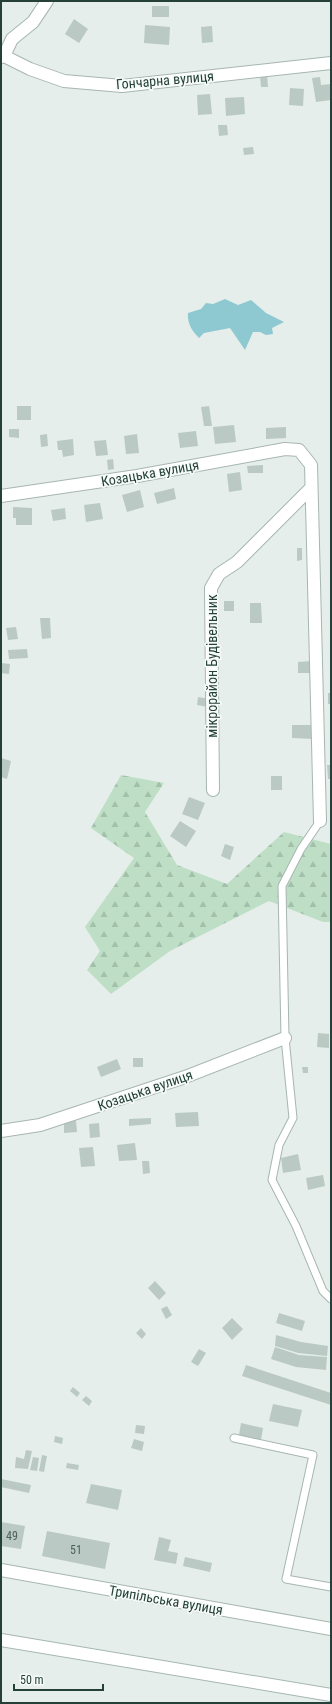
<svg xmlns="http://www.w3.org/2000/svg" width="332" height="1704" viewBox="0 0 332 1704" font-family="'Roboto Condensed',sans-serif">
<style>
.forest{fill:url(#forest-firs)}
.water{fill:#8ec9d2}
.building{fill:#bac9c3}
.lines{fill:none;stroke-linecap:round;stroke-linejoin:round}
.service-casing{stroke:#a7b6b1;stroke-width:9}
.minor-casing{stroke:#a7b6b1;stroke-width:14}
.service{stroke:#fff;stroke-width:7}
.minor{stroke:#fff;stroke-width:12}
.labels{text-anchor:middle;stroke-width:3.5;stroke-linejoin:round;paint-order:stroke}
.number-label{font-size:12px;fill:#4a625b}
.street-label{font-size:14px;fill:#244038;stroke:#f6faf8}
</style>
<defs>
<pattern id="forest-firs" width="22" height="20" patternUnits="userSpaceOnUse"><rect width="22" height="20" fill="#bedfc6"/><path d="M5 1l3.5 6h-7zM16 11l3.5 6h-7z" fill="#a3c0ab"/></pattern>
</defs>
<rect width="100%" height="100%" fill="#e5eeea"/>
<path class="forest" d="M121 775 164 783 145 812 177 865 227 884 284 832 331 844V922H323L269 901 170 951 111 994 87 970 100 951 85 927 134 858 91 828Z"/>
<path class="water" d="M225 299 238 305 251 300 266 313 284 322 272 328 273 334 266 335 260 332H253L245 350 230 328 204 333 199 338C192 331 187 323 188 313L201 309 206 303 213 304Z"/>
<path class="building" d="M152 6H169V17H152Z
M74 19 88 29 79 43 65 34Z
M145 25 170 27 169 45 144 43Z
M212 26 213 42 202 43 201 27Z
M267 74 268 87H261L260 75Z
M320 77 321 85 331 84V100L316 102 312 78Z
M290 88 304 89 303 106 289 105Z
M210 94 212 114 198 115 197 95Z
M244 97 245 114 226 116 225 98Z
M218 125H227L228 135 219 136Z
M253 147 254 154 244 155 243 148Z
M17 406H31V420H17Z
M209 406 212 426H204L201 407Z
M234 425 236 442 215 444 213 427Z
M286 427V438L266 439V428Z
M9 429H19V438L9 437Z
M196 431 198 446 180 448 178 433Z
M47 434 48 446 41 447 40 435Z
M137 434 139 453 126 454 124 436Z
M73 439 74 455 63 457 62 450H58L57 441Z
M106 440 108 455 96 456 94 441Z
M113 459 114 469 108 470 107 460Z
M263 465V473H248L247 466Z
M240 472 242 490 229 492 227 474Z
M174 488 176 499 157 504 154 493Z
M140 490 144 507 127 512 122 495Z
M100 503 103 519 86 522 84 505Z
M13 507 32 508V525H16V518H13Z
M65 508 66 519 53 521 51 510Z
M297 548H302V560L297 561Z
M224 601H234V611H224Z
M250 603H261L262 623H250Z
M40 618H50L51 638 42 639Z
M16 627 18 639 8 640 6 628Z
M27 649 28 658 9 659 8 650Z
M312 661V673H298V662Z
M1 663 10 664 9 674 1 673Z
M328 693H331V704H328Z
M198 697 209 699 208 707 197 705Z
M292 725H313V739L292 738Z
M1 758 11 761 7 779 1 777Z
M327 765H331V779H328Z
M271 776H282V790H271Z
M189 797 205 803 198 820 182 814Z
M180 821 196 831 186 847 170 836Z
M225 844 234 847 230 860 221 856Z
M318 1033 329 1034V1048L317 1047Z
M133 1058H143V1067H133Z
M117 1059 121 1069 101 1077 97 1067Z
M302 1067H308V1073H303Z
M198 1112 199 1126 176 1127 175 1113Z
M151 1118V1124L129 1126V1119Z
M76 1121 77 1132 64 1133V1122Z
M99 1123 100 1137 90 1138 89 1124Z
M135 1143 137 1160 119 1161 117 1145Z
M93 1147 95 1166 81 1167 79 1148Z
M298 1154 301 1170 283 1173 281 1158Z
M142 1161H149L150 1173 143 1174Z
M323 1175 325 1186 308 1190 306 1178Z
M155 1281 166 1293 159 1300 148 1288Z
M167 1306 172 1315 166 1319 161 1309Z
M279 1313 305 1321 302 1331 276 1323Z
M232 1318 243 1329 232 1340 222 1328Z
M141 1328 146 1334 142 1339 136 1333Z
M276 1335 301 1342 328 1346 327 1356 298 1353 275 1346Z
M275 1347 299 1355 327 1357 326 1370 296 1367 271 1359Z
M199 1349 206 1353 198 1366 191 1362Z
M246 1365 331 1393V1405L242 1376Z
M73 1387 80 1393 77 1397 70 1391Z
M86 1396 92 1401 89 1406 82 1400Z
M273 1404 302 1410 298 1427 269 1421Z
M241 1423 263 1428 261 1440 239 1435Z
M136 1425 145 1426 144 1434 135 1433Z
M55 1436 63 1438 62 1444 54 1442Z
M134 1439 144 1442 142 1451 131 1448Z
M26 1450 32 1451 28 1469 15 1468 16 1457 24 1459Z
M42 1455 47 1456 44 1472 39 1471Z
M33 1457 39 1458 37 1471 30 1470Z
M67 1463 79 1465 78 1470 66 1468Z
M1 1479 31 1485 29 1493 1 1487Z
M91 1484 122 1490 118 1510 86 1503Z
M1 1522 25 1526 21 1549 1 1546Z
M47 1531 110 1543 105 1569 42 1556Z
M159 1537 171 1540 168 1551 178 1553 176 1564 154 1560Z
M185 1557 212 1563 210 1572 183 1566Z"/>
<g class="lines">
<defs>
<path id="service" d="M320 821 301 849 282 886 285 1038 293 1118 279 1145 272 1180 296 1226 323 1291 331 1299
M234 1438 313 1455 286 1579 331 1587"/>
<path id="minor" d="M4 56 12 39 33 22 47 1
M1 57 4 56 30 69 64 81 122 86 331 63
M1 496 137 476 285 449 299 450 311 465 320 821
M213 790 211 588 219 574 237 562 311 488
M1 1131 40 1125 185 1077 285 1038
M1 1570 331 1629
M1 1640 331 1695"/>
</defs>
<use href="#service" class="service-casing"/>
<use href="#minor" class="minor-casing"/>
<use href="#service" class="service"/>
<use href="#minor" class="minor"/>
</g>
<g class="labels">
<g class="number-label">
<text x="12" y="1540">49</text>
<text x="76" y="1554">51</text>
</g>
<g class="street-label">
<text transform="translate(165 80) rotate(-5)" y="5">Гончарна вулиця</text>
<text transform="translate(150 473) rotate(-10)" y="5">Козацька вулиця</text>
<text transform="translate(212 666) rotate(-90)" y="5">мікрорайон Будівельник</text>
<text transform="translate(145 1090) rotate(-19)" y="5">Козацька вулиця</text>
<text transform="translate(166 1600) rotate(10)" y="5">Трипільська вулиця</text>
</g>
</g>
<rect width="332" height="1704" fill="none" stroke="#244038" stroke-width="4"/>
<path d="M14 1684v6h89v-6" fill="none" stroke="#244038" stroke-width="2"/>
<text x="20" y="1684" font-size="12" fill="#244038" stroke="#f6faf8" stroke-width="3" paint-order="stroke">50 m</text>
</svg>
